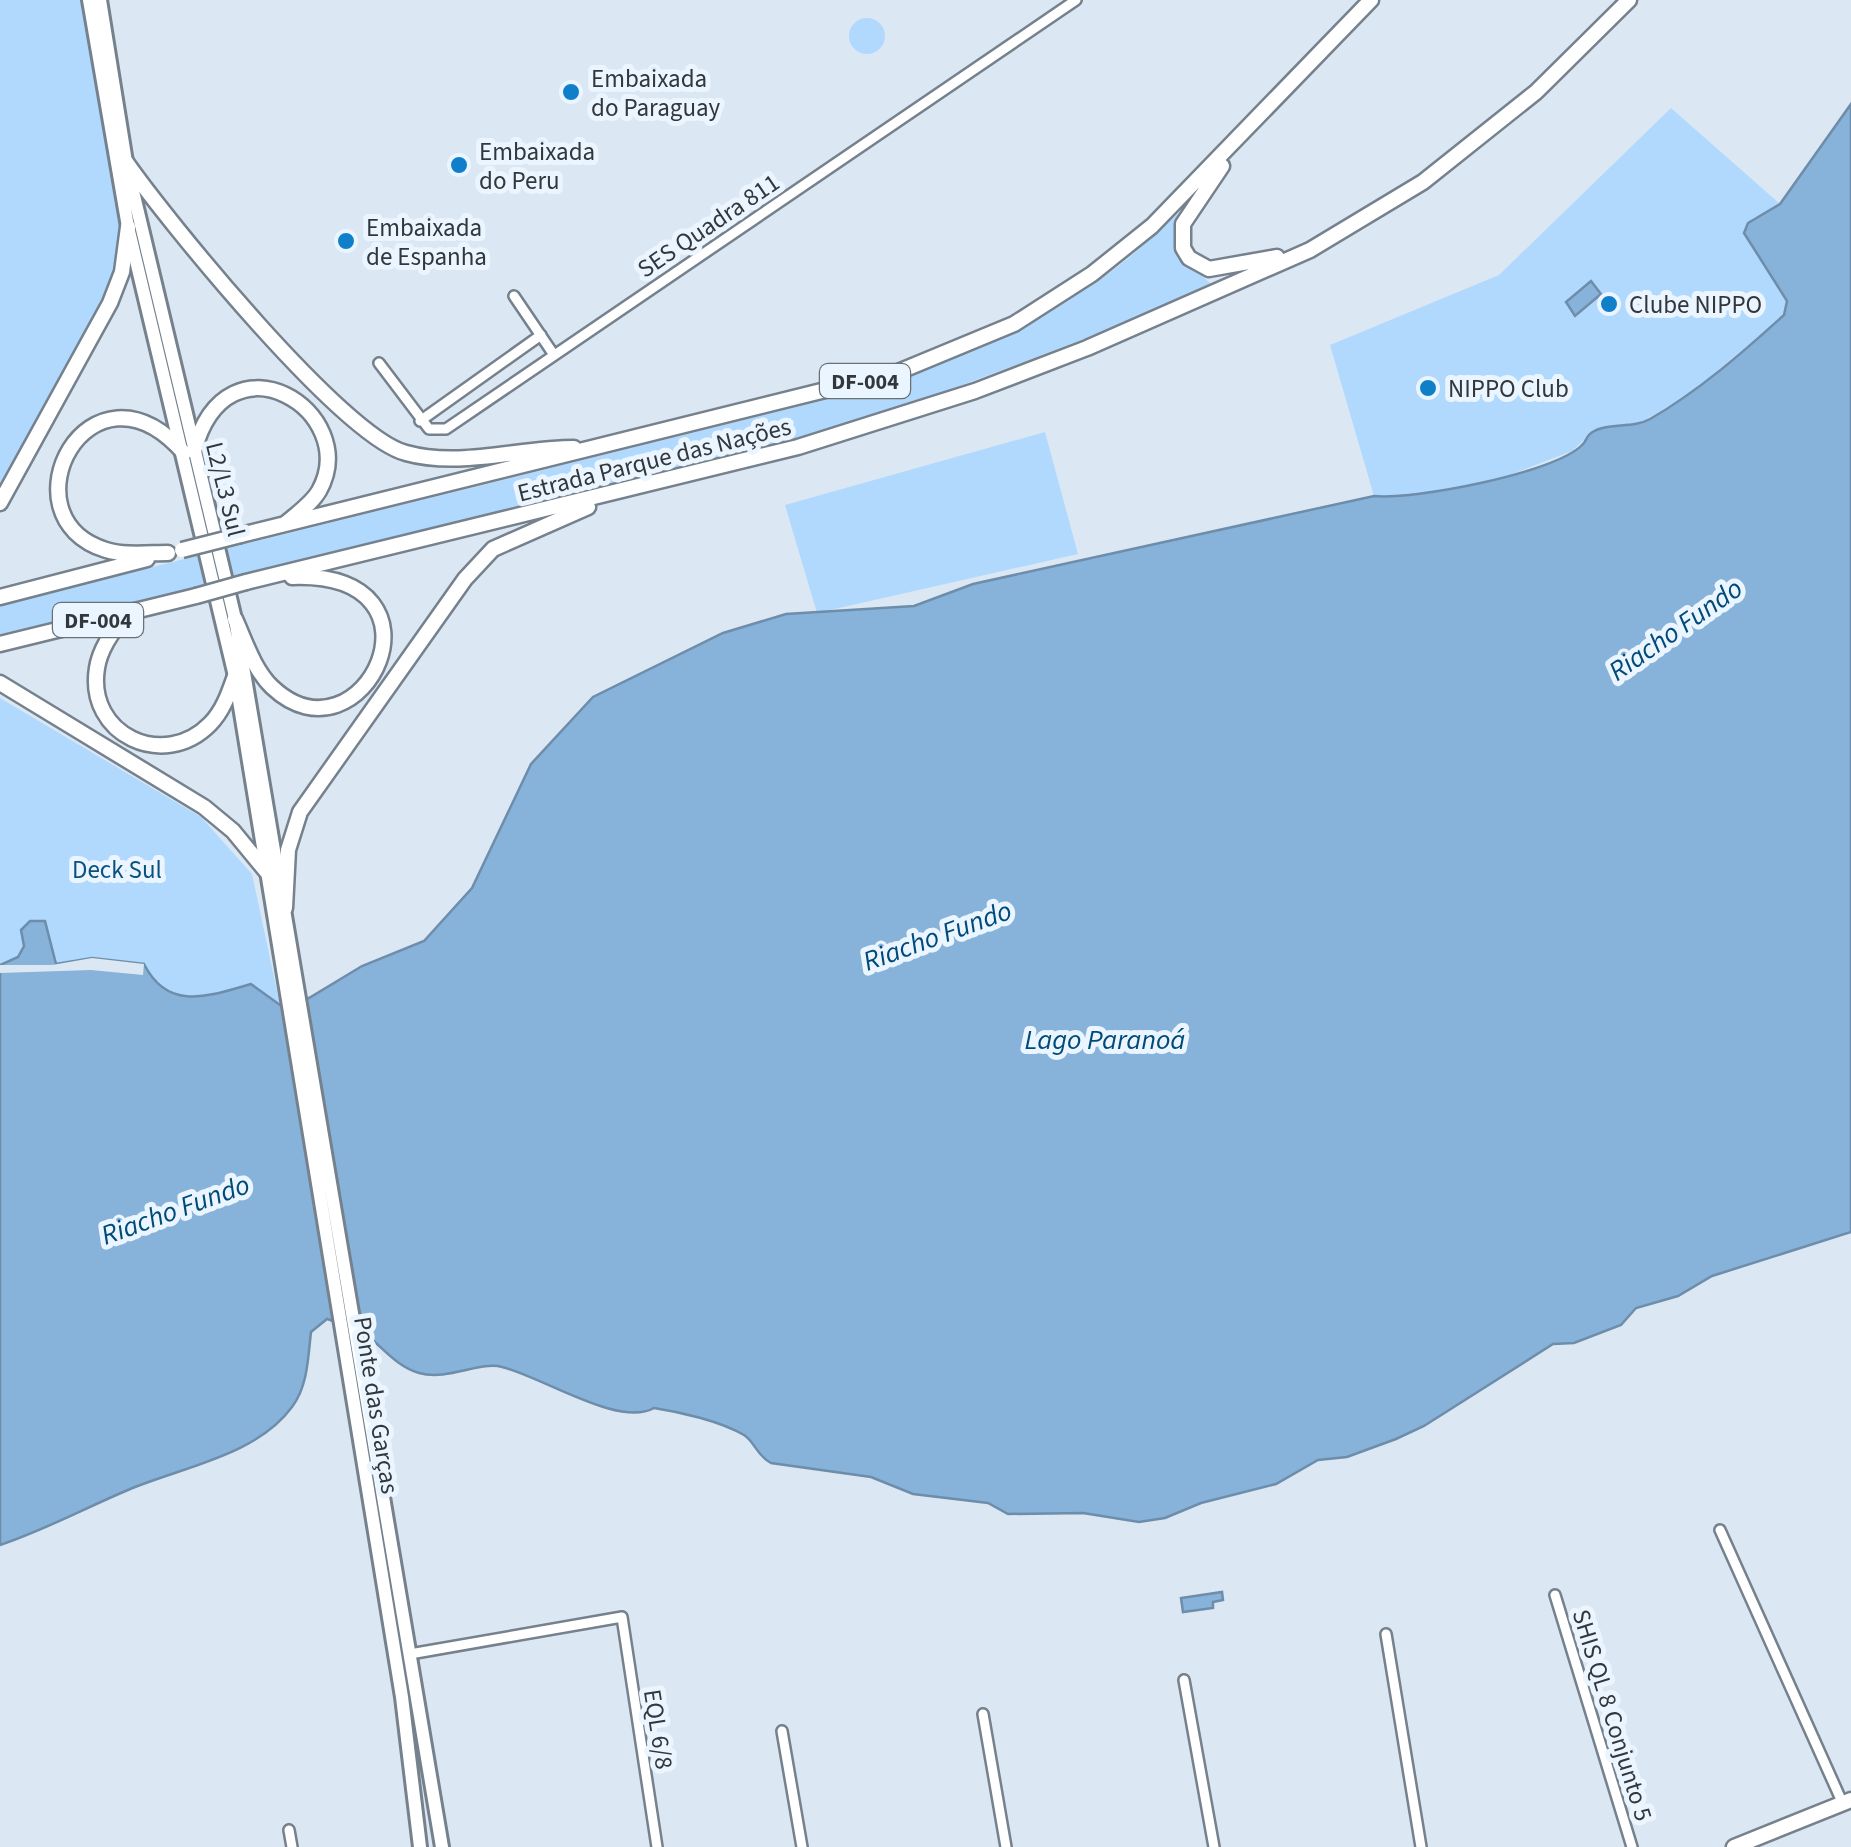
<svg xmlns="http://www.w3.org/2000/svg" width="1851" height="1847" viewBox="0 0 1851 1847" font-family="'Source Sans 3',sans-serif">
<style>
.green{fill:#b1d9fd}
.water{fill:#87b2d9;stroke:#6e8daa;stroke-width:2.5}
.pier{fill:#dbe8f4}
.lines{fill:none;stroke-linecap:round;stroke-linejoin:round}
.minor-casing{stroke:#75818c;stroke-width:14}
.secondary-casing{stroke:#75818c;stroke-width:18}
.primary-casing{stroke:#75818c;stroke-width:19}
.trunk-casing{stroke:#75818c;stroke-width:19}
.minor{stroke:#fff;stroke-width:9}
.secondary{stroke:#fff;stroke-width:12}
.primary{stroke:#fff;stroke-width:14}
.trunk{stroke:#fff;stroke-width:14}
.trunk-bridge-casing{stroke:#75818c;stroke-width:19;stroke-linecap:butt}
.trunk-bridge{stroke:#fff;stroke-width:14}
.poi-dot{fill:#107fc9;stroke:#eaf5ff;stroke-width:4}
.labels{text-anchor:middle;stroke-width:10;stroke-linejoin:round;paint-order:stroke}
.shield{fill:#eaf5ff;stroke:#697076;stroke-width:2.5}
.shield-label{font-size:22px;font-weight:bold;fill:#32373c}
.poi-label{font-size:25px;fill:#32373c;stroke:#eaf5ff;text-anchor:start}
.street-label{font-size:25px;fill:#32373c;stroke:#eaf5ff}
.park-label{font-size:25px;fill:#0a5080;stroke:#eaf5ff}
.water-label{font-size:28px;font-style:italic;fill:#004a7a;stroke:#eaf5ff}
</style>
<rect width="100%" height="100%" fill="#dbe8f4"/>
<path class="green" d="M0 0H89L128 227 122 272 0 501Z
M849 36a18 18 0 1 1 36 0a18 18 0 1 1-36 0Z
M1671 108 1780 204 1749 222 1744 233 1787 301 1784 315 1691 393 1633 427 1587 437 1572 451 1499 479 1423 496H1374L1330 345 1499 275Z
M1197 197 1179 254 1211 284 1113 328 912 404 745 455 0 636V605L865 390C954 362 1032 326 1109 273 1140 251 1168 221 1197 197Z
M1045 432 1078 554 817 613 785 505Z
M0 698 201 817 252 874 280 1005 251 984C209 996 167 1013 144 964L92 958 56 964 45 921 24 942 18 957 0 965Z"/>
<path class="water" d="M1851 104V1232L1712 1276 1678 1296 1636 1308 1621 1325 1574 1343 1553 1344 1424 1426 1396 1439 1347 1457 1318 1460 1276 1484 1201 1503 1165 1518 1139 1522 1083 1513 1008 1514 988 1503 913 1494 871 1477 771 1463C755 1454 756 1443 744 1435 720 1421 680 1412 654 1408 619 1428 543 1377 502 1367 480 1361 448 1381 419 1373 398 1367 385 1350 369 1337 358 1328 341 1324 327 1319L311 1332C308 1357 308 1386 292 1407 256 1456 182 1467 128 1490 85 1508 45 1530 0 1545V965L18 957 24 946 21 930 30 921H45L56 964 92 958 144 964C168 1012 209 996 251 984L280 1005 309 998 362 966 424 941 472 888 531 764 593 697 723 633 786 614 914 606 973 584 1374 496C1414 500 1555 473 1582 445 1587 441 1586 436 1591 433 1606 422 1633 429 1650 419 1699 391 1743 352 1784 315L1787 301 1744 233 1748 223 1780 204Z
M1591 281 1601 294 1575 316 1566 302Z
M1222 1592 1223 1600 1213 1602V1608L1183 1612 1181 1598Z"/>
<path class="pier" d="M92 958 144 964 143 975 91 970 0 973V965H52Z"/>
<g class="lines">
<defs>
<path id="minor" d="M514 296 554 355
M379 363 429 429H446L1076 0
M420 421 541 335
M1720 1530 1843 1804
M1555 1595 1632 1847
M1386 1634 1421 1847
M410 1654 622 1617 657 1847
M1184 1680 1214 1847
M983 1714 1006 1847
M782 1731 802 1847
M289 1830 292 1847"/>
<path id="secondary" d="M89 0 128 227 235 676 402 1697 420 1847
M100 0 126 162 235 619 442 1847"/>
<path id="primary" d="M1734 1847 1851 1800"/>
<path id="trunk" d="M126 162C168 222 343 437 406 453 460 468 519 448 574 448
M1222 166 1183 224V248L1189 258 1209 269 1277 257
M194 451C227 327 363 412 319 491 312 503 297 514 286 523
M0 503 110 303 122 272 128 227
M241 535 898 372 1014 324 1092 274 1152 226 1371 0
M168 553C148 553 126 556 106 550 0 517 90 346 184 453
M246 582 798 447 975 391 1087 348 1310 250 1423 182 1536 92 1629 0
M0 597 147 559
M126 613C114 630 100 648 97 668 86 735 164 771 210 724 223 711 229 693 235 676
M235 619C245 641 254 670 272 687 362 772 460 571 292 577
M0 644 196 596
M0 683 204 807 233 831 266 871
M285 908 288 850 300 812 465 579 493 549 588 507"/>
</defs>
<use href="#minor" class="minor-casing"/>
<use href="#secondary" class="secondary-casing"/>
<use href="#primary" class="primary-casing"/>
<use href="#trunk" class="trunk-casing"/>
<use href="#minor" class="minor"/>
<use href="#secondary" class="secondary"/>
<use href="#primary" class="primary"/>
<use href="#trunk" class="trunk"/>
<defs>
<path id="trunk-bridge" d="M182 550 241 535
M196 596 246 582"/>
</defs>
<use href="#trunk-bridge" class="trunk-bridge-casing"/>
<use href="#trunk-bridge" class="trunk-bridge"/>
</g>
<g class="poi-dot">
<circle cx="571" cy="92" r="10"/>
<circle cx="459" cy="165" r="10"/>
<circle cx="346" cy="241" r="10"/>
<circle cx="1609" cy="304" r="10"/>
<circle cx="1428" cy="388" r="10"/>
</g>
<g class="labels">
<g class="shield">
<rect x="820" y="364" width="90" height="34" rx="8"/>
<rect x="53" y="603" width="90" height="34" rx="8"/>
</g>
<g class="shield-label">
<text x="865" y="389">DF-004</text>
<text x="98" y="628">DF-004</text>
</g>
<g class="poi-label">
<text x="591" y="87">Embaixada<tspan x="591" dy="29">do Paraguay</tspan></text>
<text x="479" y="160">Embaixada<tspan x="479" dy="29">do Peru</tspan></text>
<text x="366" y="236">Embaixada<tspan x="366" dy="29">de Espanha</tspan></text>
<text x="1629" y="313">Clube NIPPO</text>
<text x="1448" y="397">NIPPO Club</text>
</g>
<g class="street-label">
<text transform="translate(708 225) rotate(-34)" y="9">SES Quadra 811</text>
<text transform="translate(654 459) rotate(-14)" y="9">Estrada Parque das Nações</text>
<text transform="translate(226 489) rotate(76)" y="9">L2/L3 Sul</text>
<text transform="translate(377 1405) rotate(81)" y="9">Ponte das Garças</text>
<text transform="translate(1613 1715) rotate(73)" y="9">SHIS QL 8 Conjunto 5</text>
<text transform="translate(659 1729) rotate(81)" y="9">EQL 6/8</text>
</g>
<g class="park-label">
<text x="117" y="878">Deck Sul</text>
</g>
<g class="water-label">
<text transform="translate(1675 629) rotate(-35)" y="10">Riacho Fundo</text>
<text transform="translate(937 935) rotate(-20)" y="10">Riacho Fundo</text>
<text x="1105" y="1049">Lago Paranoá</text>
<text transform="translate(175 1209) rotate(-20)" y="10">Riacho Fundo</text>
</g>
</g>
</svg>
